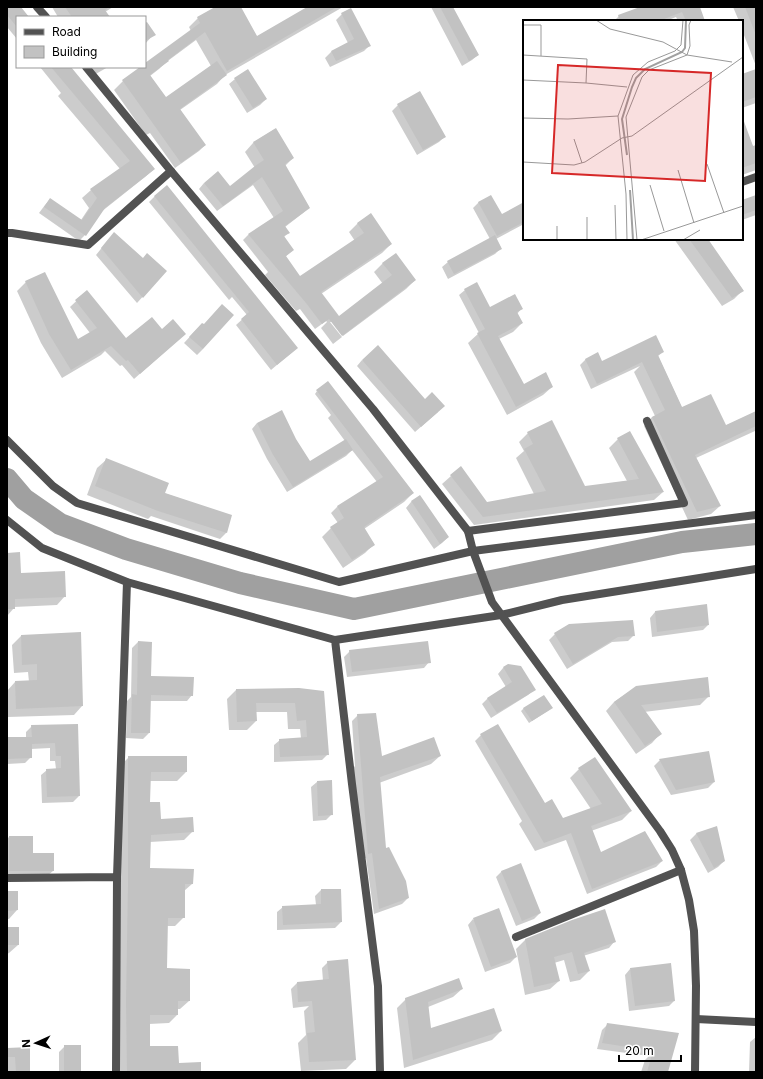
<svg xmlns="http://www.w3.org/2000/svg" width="763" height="1079" viewBox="0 0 763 1079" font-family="Inter,sans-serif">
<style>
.shadow{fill:#0003;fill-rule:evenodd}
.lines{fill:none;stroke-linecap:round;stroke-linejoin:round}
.canal{stroke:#a0a0a0;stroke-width:22}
.building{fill:#c2c2c2}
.service{stroke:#525252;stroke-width:8}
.minor{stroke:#525252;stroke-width:8}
.tertiary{stroke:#525252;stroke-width:8}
.inset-river{fill:none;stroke:#a0a0a0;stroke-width:2}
.inset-road{fill:none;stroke:#999;stroke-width:1}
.view{fill:#d62828;fill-opacity:0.15;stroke:#d62828;stroke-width:2}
.inset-edge{fill:none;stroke:#000;stroke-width:2}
</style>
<rect width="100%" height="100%" fill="#fff"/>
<path class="shadow" d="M7 7H20L28 17H17V39L7 27Z
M52 7H113L105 12 108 17H58Z
M217 7H240L257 37 309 7H343L225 75 217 84 180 110 205 145 199 151 175 168 150 133 146 135 114 90 123 81 142 67H145V65L191 31 189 27 198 18ZM196 40 211 66 166 98 150 76 159 69 165 63Z
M431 7H452L478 55 472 60 462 66Z
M642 7H702L699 8 704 21H678L676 17 666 21H614L619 16Z
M733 7H756V66L742 30V21H739Z
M342 14 370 45 364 51 330 67 325 58 331 52 348 43 336 20Z
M145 24 154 34 145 44Z
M40 67H70L154 169 145 177 101 212 85 235 79 241 39 213 45 205 50 199 81 220 89 208 82 198 91 190 120 169 58 96 61 93Z
M89 67H108L94 75Z
M756 70V103L742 108V75Z
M235 79 266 99 260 105 247 113 229 84Z
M398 105 444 137 439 142 417 155 392 111Z
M742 119 753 147 756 146V170L742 175Z
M275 129 293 158 285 166 309 207 303 213 285 227 288 233 284 237 293 250 285 257 300 277 355 241 349 232 358 223 391 244 382 253 321 294 339 317 383 284 374 272 383 263 415 280 406 289 343 336 333 322H330L342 337 333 344 321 328 327 322 326 321 315 329 300 309 296 311 265 275 268 272 243 240 248 235 274 218 253 185 217 211 199 189 204 183 230 188 255 168 245 152 253 143Z
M155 196 291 353 271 370 236 325 247 315 232 297 229 300 149 202Z
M756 196V215L742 220V201Z
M479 202 502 216 524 203V224L496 239 501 248 495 254 448 279 442 267 448 262 490 239 473 208Z
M674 239H707L743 290 734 299 722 306Z
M108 240 166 271 137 303 96 255Z
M26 282 78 340 90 333 70 307 87 291 126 339 162 331 179 339 134 379 122 365 120 366 105 351 101 355 62 378 41 343 17 291Z
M465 290 490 308H522L517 314 522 323 513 332 499 339 523 385 552 387 543 395 507 415 468 343 479 333 459 295Z
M203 325V349L197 355 184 343 196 330Z
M663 352 658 356 682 408 725 426 756 412 755 431 696 458 720 506 711 514 688 520 644 426 652 417 655 416 634 372 640 366 591 389 580 365 586 359 601 362Z
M362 360 425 400 438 412 415 432 357 366Z
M317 391 413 493 404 502 364 529 374 544 365 553 343 568 322 537 331 528 338 523 331 513 337 507 377 482 352 450 346 456 287 492 267 459 252 429 257 423 295 439 310 462 345 441 328 418 331 415 315 394Z
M528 433 585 487 627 481 609 448 618 439 630 433 663 492 654 500 474 525 442 484 451 476 486 503 534 494 516 458 524 451 519 442Z
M106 460 164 493 231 516 226 533 220 539 151 516 148 519 87 495 97 468Z
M419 497 448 537 442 543 434 549 406 508 411 502Z
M7 554 20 574 65 596 57 605 14 607V608L7 616Z
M655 612 708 625 703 630 652 637 650 618Z
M555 634 634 635 628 641 612 642 567 669 549 640Z
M21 636 82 706 74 715 8 717 7 691 15 682H29L28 672 14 673 12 645Z
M138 642 151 643 150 677 192 695 187 701H150L149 733 143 739 126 738 127 701 131 697 132 648Z
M350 651 429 662 424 668 347 677 344 657Z
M509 665 534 689 528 695 491 718 482 704 488 698 506 687 498 674 503 668Z
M636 687 709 696 700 705 644 712 660 734 652 743 636 754 606 711 614 702Z
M299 689 328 754 322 760 274 762V745L280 740 301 738 300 729H288L287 712H255L256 721 247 730H229L227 699 236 690Z
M524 708 549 710 529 723 521 711Z
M358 715 378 758 440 756 431 764 379 783 385 850 408 898 402 904 374 914 366 858 362 859 352 769 355 766 352 721Z
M77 725 79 796 73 802 42 803 41 775 47 770 56 769 55 761H50V748L31 749V757L25 763 7 764V738H26V732L32 726Z
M481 735 543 803 562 819 591 809 570 778 579 769 631 811 622 820 591 831 600 854 662 861 656 867 587 894 566 840 535 851 519 824 522 821 475 741Z
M129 757 186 772 177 781H150L149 803 160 820 193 831 184 840 150 842 149 868 192 884 184 891V917L175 926H167L166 969 189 1001 180 1009H177V1015L169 1023 149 1024V1047L178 1064 200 1072H118L120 766Z
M660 760 714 782 708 788 671 795 654 766Z
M317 782 332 814 326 820 313 821 311 787Z
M716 827 724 861 718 867 708 873 690 840 696 834Z
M9 837 32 854 53 871 47 876H7V839Z
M502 871 540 913 534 919 516 926 496 877Z
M321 890 341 922 335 928 277 930V912L283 907 316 905 315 896Z
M7 892 17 910 9 919H7Z
M473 919 516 957 510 963 485 972 468 925Z
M572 921 614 942 609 948 583 956 589 971 580 980 570 982 564 960 554 963 559 981 550 989 525 995 516 949 525 940Z
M7 928 18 945 9 953 7 954Z
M328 962 355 1060 346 1069 301 1071 298 1043 306 1035 304 1011 309 1006 293 1008 291 989 297 983 323 981 322 968Z
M630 969 674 1001 669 1006 629 1011 625 975Z
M462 989 453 997 428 1007 430 1029 501 1031 492 1040 404 1068 397 1008 406 999Z
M608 1024 678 1034 667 1072H641L645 1060 649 1056 597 1049 602 1030Z
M756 1037V1072H749L750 1042Z
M65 1046 80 1072H59V1052Z
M29 1048V1072H7V1049Z"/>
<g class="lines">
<path class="canal" d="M7 479 24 499 60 524 126 549 240 583 354 609 682 542 756 534"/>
</g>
<path class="building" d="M7 7H21L29 17H17V27L7 15Z
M65 7H109L105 10 110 17H72Z
M215 7H241L257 36 307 7H337L227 71 205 32 168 60 169 61 150 75 166 97 217 61 227 75 180 109 206 145 181 163 122 80 140 67H145V63L200 23 197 17Z
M440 7H453L479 55 469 61Z
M640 7H700L705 21H686L682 12 659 21H620L618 15Z
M745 7H756V35Z
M351 8 371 46 336 61 331 51 354 39 341 13Z
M147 22 156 35 145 41V23Z
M51 67H71L155 169 105 208 86 236 44 207 50 198 82 220 97 198 90 189 130 161Z
M248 69 267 99 253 108 234 78Z
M756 69V97L742 102V74Z
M420 91 446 137 423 150 397 104Z
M742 116 753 146 756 145V163L742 168Z
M276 128 294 158 285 164 310 208 285 226 290 233 284 236 294 250 286 256 300 276 364 233 357 223 371 213 392 244 321 292 339 316 392 275 382 263 396 253 416 280 342 336 329 319 322 324 306 303 248 234 283 211 262 177 223 206 204 183 218 171 230 186 255 166 264 160 253 142Z
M167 185 298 348 277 365 241 319 249 312 154 196Z
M491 195 502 214 524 202V222L497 236 478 202Z
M756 195V210L742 215V200Z
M114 232 143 258 147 253 167 271 143 298 101 248Z
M495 235 502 249 454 274 447 261Z
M689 239H708L744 291 732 298Z
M45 272 78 339 97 328 75 300 87 290 126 338 152 317 162 329 173 319 186 334 140 374 128 360 126 361 111 346 71 370 49 334 25 281Z
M477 282 490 307 515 294 523 309 517 312 523 323 498 336 524 384 546 372 553 387 516 407 477 333 485 329 464 289Z
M222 304 234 315 203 349 189 337 202 323 204 324Z
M656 335 664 352 658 355 682 407 711 394 726 425 756 411V426L695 455 721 506 697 512 652 417 665 410 642 362 597 384 585 359 598 352 602 361Z
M378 345 425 399 432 392 445 406 421 427 362 360Z
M328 381 414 493 364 527 375 545 352 560 330 527 344 518 337 506 383 477 316 390Z
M282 410 296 439 310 461 346 439 353 450 293 487 272 453 257 423Z
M552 420 585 486 639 479 617 438 630 431 664 492 483 517 450 475 461 466 487 502 546 491 524 449 533 444 527 432Z
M106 458 169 483 165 493 232 515 227 533 158 511 95 486Z
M420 495 449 537 440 544 411 501Z
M20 552 21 573 65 571 66 597 15 599V609H7V553Z
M707 604 709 625 657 632 655 611Z
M633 620 635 636 618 637 573 664 554 633 569 624Z
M81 632 83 706 16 709 15 681 37 680V664L22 665 21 635Z
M138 641 152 642 151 676 194 677 193 696 151 695 150 733H131L132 694 137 695Z
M428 641 431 663 352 672 349 650Z
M508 664 521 666 536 690 497 713 487 698 512 682 503 667Z
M708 677 710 697 641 705 662 734 645 746 614 702 636 686Z
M299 688 324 691 329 755 280 757 279 739 307 737 306 720 297 721 295 703H256L257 721 237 722 236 689Z
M544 695 553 708 532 721 523 708Z
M376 713 382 756 434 737 441 756 380 777 386 848 389 847 406 881 409 898 379 909 372 853 368 854 357 714Z
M78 724 80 796 47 797 46 769 61 768V756H56L55 743 32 744V758L7 759V737H32L31 725Z
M498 724 545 803 552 799 563 818 602 804 578 768 595 757 632 811 591 826 601 852 645 831 663 861 592 889 571 833 544 843 480 734Z
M709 751 715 782 676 790 659 759Z
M128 756H187V772H151L150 802H160L161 819 193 817 194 832 151 835 150 868 194 869 193 884H185V918H168L167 968 190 969V1001H178V1015H150V1046H178L179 1063 201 1062V1072H127L126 1002 128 883Z
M332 780 333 815 318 816 317 781Z
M717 826 725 861 714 868 696 833Z
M9 836H33V853H54V871H9Z
M521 863 541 913 522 921 501 871Z
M321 889H341L342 922 283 925 282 906 321 904Z
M7 891H18V910L7 911Z
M499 908 517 957 491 967 473 918Z
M605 909 616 942 584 953 590 971 578 974 572 952 554 957 560 981 534 987 525 939 572 920Z
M7 927H19V945H7Z
M348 959 356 1060 309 1062 307 1033 315 1032 312 1001 298 1002 297 982 329 979 327 961Z
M671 963 675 1001 635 1006 630 968Z
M459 978 463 989 428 1002 431 1028 494 1008 502 1031 413 1060 405 998Z
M607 1023 679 1033 668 1072H647L653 1051 602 1043Z
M64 1045H81V1072H64Z
M30 1047V1072H16L15 1057H7V1048Z"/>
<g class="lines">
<path class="service" d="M7 233H12L88 245 171 171
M468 531 684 503 647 421
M696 1019 756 1022"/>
<path class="minor" d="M742 182 756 177
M7 440 53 486 77 503 339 582 473 551 756 515
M7 520 42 548 127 582 335 640 501 615 562 600 756 569
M335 640 352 784 378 986 380 1072
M117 877 127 582
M7 878 117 877 116 1072
M516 937 681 870"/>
<path class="tertiary" d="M37 7 46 17
M86 67 171 171 373 409 468 531 473 551 492 602 660 831 672 850 681 870 689 900 694 931 696 986 695 1072"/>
</g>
<g transform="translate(523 20)">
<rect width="220" height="220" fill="#fff"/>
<path class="inset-river" d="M104 135 99 99 109 67 113 58 122 49 159 32 162 28 163 0M107 170 110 220"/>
<path class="inset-road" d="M73 0 87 9 140 22 164 35 209 42M0 5H18V36M0 35 64 39 63 63 0 60M63 63 104 67M0 98 45 99 95 96M51 119 59 143M0 142 51 145 62 142 99 118 109 116 220 37M184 144 201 193M155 150 171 203M127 165 141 211M92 185 93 220M64 197V220M34 206V220M104 220 103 174 95 96 110 55 125 42 152 31 158 25 160 0M114 220 103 97 119 57 126 50 164 35 167 26 166 5 168 0M118 220 220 186M160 220 177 210"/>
<path class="view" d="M35 45 188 53 182 161 29 153Z"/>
<rect width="220" height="220" class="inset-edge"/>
</g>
<rect width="763" height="1079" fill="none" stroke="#000000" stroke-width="16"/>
<rect x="16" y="16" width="130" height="52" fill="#ffffff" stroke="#999999"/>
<rect x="24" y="29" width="20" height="6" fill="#525252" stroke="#999999"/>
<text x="52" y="36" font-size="12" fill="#000000">Road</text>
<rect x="24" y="46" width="20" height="12" fill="#c2c2c2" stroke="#999999"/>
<text x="52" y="56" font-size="12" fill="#000000">Building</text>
<g transform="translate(36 1043) rotate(267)" stroke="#ffffff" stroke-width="3" paint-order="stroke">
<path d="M0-3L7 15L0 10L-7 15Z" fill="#000000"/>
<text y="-6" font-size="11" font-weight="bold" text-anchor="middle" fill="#000000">N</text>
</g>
<path d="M619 1055v6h62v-6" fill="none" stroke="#000000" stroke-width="2"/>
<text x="625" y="1055" font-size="12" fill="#000000" stroke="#ffffff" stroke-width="3" paint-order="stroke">20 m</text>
</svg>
